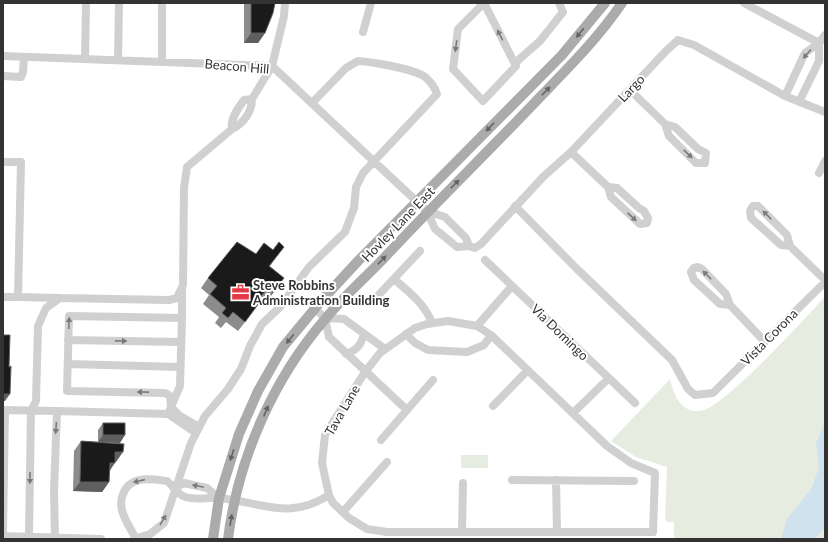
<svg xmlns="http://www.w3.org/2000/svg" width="828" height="542" viewBox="0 0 828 542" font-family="Lato,sans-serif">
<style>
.green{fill:#e6ecdf}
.water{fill:#cfe2ee}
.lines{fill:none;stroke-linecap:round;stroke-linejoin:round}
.minor{stroke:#d0d0d0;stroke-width:8}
.major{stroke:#ababab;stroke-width:10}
.wall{fill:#8c8c8c}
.shaded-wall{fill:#5f5f5f}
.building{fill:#1a1a1a;stroke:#5f5f5f}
.oneway{fill:#636363}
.oneway2{fill:#7a7a7a}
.labels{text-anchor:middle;stroke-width:4;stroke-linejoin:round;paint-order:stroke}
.street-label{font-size:13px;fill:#333;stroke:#fff}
.poi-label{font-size:13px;font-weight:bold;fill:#333;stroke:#fff;text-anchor:start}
</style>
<rect width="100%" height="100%" fill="#fff"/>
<path class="green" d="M825 297V539H674V522H667L665 519 667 467 636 457 611 441 670 379C674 395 680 413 701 411 724 408 805 318 825 297Z
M461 455H488V468H461Z"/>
<path class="water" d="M825 422V527L815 539H781L787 519 812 488 819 467 816 444Z"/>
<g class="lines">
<path class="minor" d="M484 3 516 66 483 101 453 69 458 29 484 3
M744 3 819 43 825 35
M363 32 371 3
M3 56 272 66 427 211
M85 59 86 3
M118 60 119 3
M162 61V3
M515 63 540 41 563 12 559 3
M3 76 21 77 23 72 24 57
M630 90 665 124 669 136 696 163H705L706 153 698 149 675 127 665 124
M785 96 805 53 819 43V61L799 102
M252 99 272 66 284 16 285 3
M571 152 608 187 611 197 640 224 647 223 648 218 644 211 639 208 617 188 608 187
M3 162H21L18 297H3
M819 173 825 161
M515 206 577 269 672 360 688 389 695 395 713 393 825 282
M427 211 445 217 466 238 469 246 457 247 435 229Z
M469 246 475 248 481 244 543 177 571 152 666 51 678 40 694 45 785 96 825 112
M790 246 781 245 751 218 750 211 753 206H758L787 235 790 246 825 280
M485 260 635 403
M394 279C409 292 425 304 432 323
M18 297 60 298
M371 303 420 251
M730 305 720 304 694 280 691 272 694 268 698 267 702 269 726 294 730 305 765 342
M315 309 325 318 329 337 407 410
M182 318V290
M325 318 344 319 385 349
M448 321 477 326 491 335 607 446 631 463 655 473 653 532H387L367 529 349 518 333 503 329 495 322 463 325 435 365 372 380 353 415 328 427 324Z
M477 326 512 286
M406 334 415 343 428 350 467 352 484 345 491 335
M68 340 181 342
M346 354C357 350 361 345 364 334
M68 364 180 367
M493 406 528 370
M3 410 57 411
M573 413 609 378
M168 414 180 386 182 318 69 316 67 391 165 393 170 396 171 407 180 416 199 427
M381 440 433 380
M512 480 634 481
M556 480 557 532
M175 488 184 483 207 488 219 498
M343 512 387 462
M462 532 463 483
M3 533 5 410
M3 536 101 539
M29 536 31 411 36 401 38 326 46 308 60 298 169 300 177 298 183 285 184 188 187 167 232 129C243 124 252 112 252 99L244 100C238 108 230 119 232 129
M55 537 54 491 57 411 168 414 196 433
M134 539 150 534 164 523 191 443 205 416 228 389 241 369 250 346 262 324 280 307 309 267 345 232 354 208 356 187 363 173 437 94C435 87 428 78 422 75 408 68 373 62 358 61L346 68 312 103
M136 539C132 531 127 524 124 516 121 509 120 501 123 494 130 475 151 479 167 481 172 485 177 493 183 496 193 501 209 497 219 498 261 502 289 521 329 495"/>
<path class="major" d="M213 539 219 498 239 434 258 391 283 347 322 300 359 260 562 55 605 3
M228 539C238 459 273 379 326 318 344 296 366 277 385 257 436 202 490 150 542 95 570 66 599 37 622 3"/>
</g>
<path class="wall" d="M244 3H275L265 33 258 43H244Z
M284 247 270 266 277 288 266 302 261 297 262 299 255 309 238 331 226 322 221 328 215 323 219 317 203 304 209 295 201 288 208 278 256 254Z
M103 423 120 443 100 442 116 462H115L110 471 109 482 102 492 73 491 74 451 81 441 98 442V430Z"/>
<path class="shaded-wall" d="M251 33H265L258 43H244Z
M284 278 277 288 266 302 273 292Z
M3 394H10L5 401H3Z
M103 435H125L120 443 98 442Z
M115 452H123L116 462 108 461Z
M110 463H115L108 472Z
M80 482H109L102 492 73 491Z"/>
<path class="building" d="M251 3H275L273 13 265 33H251Z
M237 242 256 254 264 243 273 250 279 242 284 247 269 266 284 278 273 292 268 288 260 297 262 299 245 322 233 312 228 318 222 313 226 308 210 294 217 286 208 278Z
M3 335H10L9 367 11 366 10 394H3Z
M103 423H125V435H103Z
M81 441 124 444 123 452H115V463H110L109 482H80Z"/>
<defs><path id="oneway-solid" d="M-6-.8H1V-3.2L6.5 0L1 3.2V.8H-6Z"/></defs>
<g class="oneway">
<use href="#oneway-solid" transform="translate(580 33) rotate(129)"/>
<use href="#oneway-solid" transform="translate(546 91) rotate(-46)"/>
<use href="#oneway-solid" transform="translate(490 127) rotate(134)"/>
<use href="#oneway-solid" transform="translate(455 184) rotate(-45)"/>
<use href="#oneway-solid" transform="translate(382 260) rotate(-46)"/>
<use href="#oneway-solid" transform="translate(290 339) rotate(129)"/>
<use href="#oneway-solid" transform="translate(266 411) rotate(-67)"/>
<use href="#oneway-solid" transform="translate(232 455) rotate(108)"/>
<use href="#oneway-solid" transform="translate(231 520) rotate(-81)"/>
</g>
<g class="oneway2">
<use href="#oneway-solid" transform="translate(500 35) rotate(-117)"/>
<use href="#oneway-solid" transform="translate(456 46) rotate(98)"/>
<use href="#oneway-solid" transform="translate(807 54) rotate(131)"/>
<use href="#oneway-solid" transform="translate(688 154) rotate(44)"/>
<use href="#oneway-solid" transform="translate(767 215) rotate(-135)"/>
<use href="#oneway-solid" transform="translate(632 217) rotate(43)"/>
<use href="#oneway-solid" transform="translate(707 275) rotate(-135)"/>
<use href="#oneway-solid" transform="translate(69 323) rotate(-88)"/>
<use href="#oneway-solid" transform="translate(121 341) rotate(1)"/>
<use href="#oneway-solid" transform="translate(143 392) rotate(-179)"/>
<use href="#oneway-solid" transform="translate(56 428) rotate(94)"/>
<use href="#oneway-solid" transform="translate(30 478) rotate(91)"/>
<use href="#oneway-solid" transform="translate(139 481) rotate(167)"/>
<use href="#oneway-solid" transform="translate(198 486) rotate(-168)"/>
<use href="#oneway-solid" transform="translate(163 520) rotate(-59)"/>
</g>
<defs>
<symbol id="office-bare" viewBox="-9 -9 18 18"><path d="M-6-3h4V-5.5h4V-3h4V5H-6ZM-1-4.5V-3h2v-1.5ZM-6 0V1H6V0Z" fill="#e63946" stroke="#fff" stroke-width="2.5" paint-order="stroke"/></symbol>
</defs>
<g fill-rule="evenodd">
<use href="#office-bare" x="228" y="280" width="25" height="25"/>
</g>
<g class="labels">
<g class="street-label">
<text transform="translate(237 66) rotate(5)" y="5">Beacon Hill</text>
<text transform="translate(631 88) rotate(-47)" y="5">Largo</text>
<text transform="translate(398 224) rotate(-46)" y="5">Hovley Lane East</text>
<text transform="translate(560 332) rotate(44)" y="5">Via Domingo</text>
<text transform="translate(769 337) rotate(-45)" y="5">Vista Corona</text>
<text transform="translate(342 410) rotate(-60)" y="5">Tava Lane</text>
</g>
<g class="poi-label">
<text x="253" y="290">Steve Robbins<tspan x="253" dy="15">Administration Building</tspan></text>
</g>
</g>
<rect width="828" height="542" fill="none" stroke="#333333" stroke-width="8"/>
</svg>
